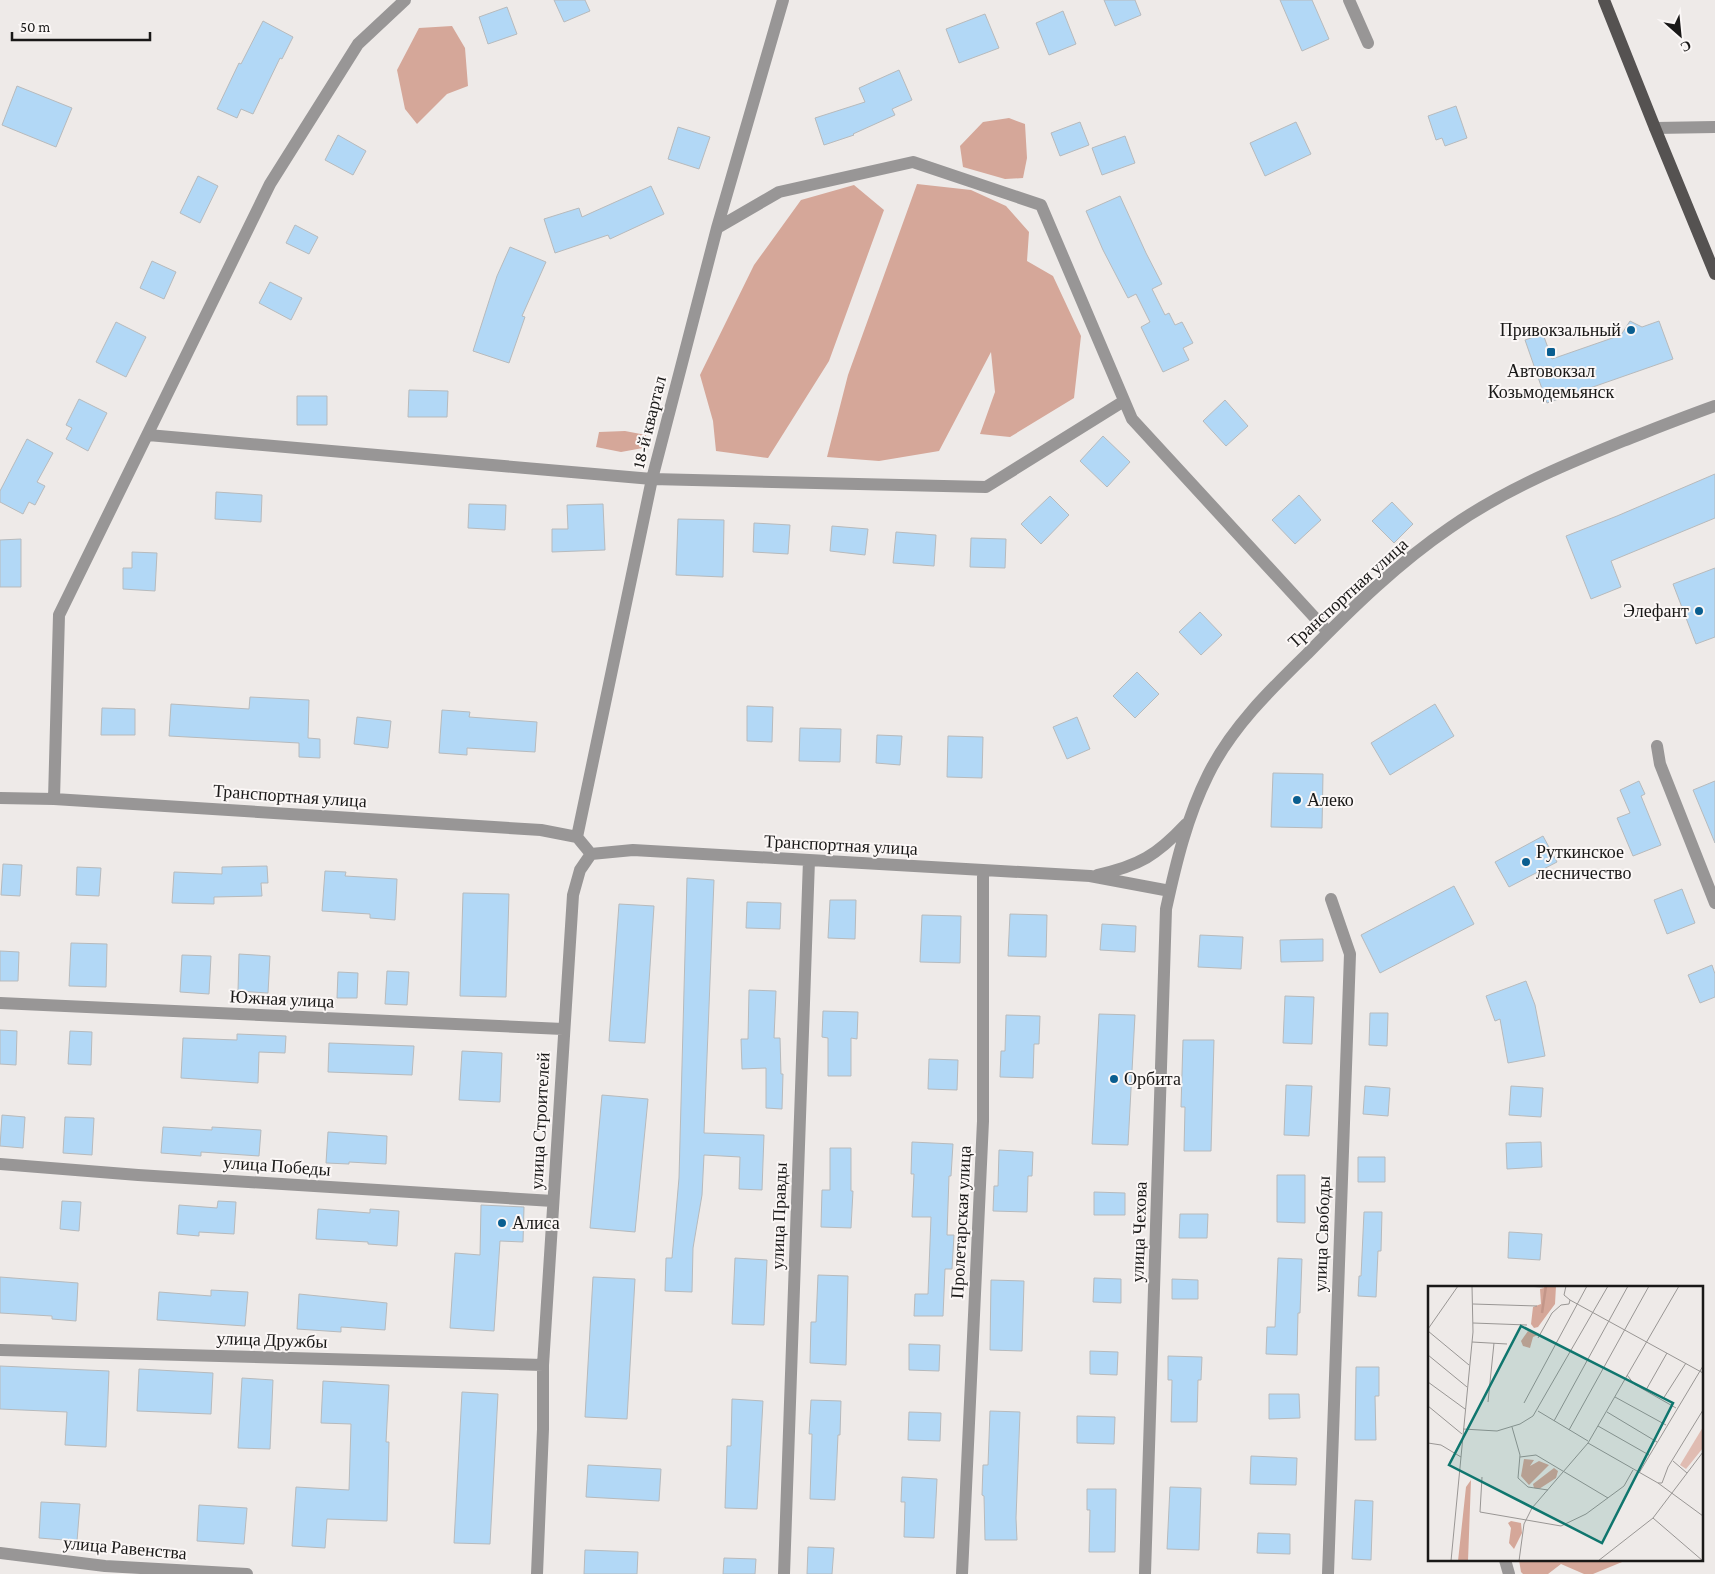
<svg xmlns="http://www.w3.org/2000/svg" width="1715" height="1574" viewBox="0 0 1715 1574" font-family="'Crimson Pro',serif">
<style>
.forest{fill:#d5a799}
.building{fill:#b2d8f6;stroke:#b7babc}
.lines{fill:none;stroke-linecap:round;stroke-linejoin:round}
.minor{stroke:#989696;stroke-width:12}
.major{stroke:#555251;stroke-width:12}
.poi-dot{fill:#0a5e90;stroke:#fbf7f6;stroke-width:2}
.labels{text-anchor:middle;stroke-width:4;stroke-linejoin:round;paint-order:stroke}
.poi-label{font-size:18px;fill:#191817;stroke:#fbf7f6;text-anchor:start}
.street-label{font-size:18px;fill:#191817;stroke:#fbf7f6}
.inset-river{fill:none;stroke:#c39689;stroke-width:2.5}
.inset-road{fill:none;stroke:#999694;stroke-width:1}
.view{fill:#0f766e;fill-opacity:0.15;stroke:#0f766e;stroke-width:2.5}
.inset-edge{fill:none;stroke:#191817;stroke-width:2.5}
</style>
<rect width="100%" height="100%" fill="#eeeae8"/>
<path class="forest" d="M452 26 465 48 468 86 447 94 417 124 405 109 397 70 419 28Z
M1009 118 1025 124 1027 158 1023 178 1005 179 963 167 960 146 983 122Z
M917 184 971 190 1006 206 1029 232 1027 261 1053 276 1081 336 1074 398 1010 437 980 434 995 392 991 352 939 451 879 461 827 457 848 375Z
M854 185 884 210 829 361 768 458 716 451 713 421 700 375 754 265 801 200Z
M625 431 646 435 643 448 621 452 596 447 599 432Z
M1519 1560H1627L1593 1574H1584L1561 1564 1548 1574H1523L1521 1572Z"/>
<path class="building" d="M554 0H585L590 11 564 22Z
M1104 0H1135L1141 15 1115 26Z
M1280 0H1312L1329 39 1302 51Z
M507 7 517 34 488 44 479 17Z
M1063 11 1076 44 1049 55 1036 23Z
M985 14 999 48 959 63 946 29Z
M263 21 293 37 282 59 280 58 253 114 241 109 237 118 217 109 239 63 241 64Z
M899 70 912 100 892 109 895 115 853 134 854 135 824 145 815 118 865 102 859 88Z
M17 86 72 108 56 147 2 125Z
M1456 106 1467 138 1445 146 1442 138 1436 140 1428 116Z
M1080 122 1089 145 1060 156 1051 133Z
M1296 122 1311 154 1265 176 1250 143Z
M678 127 710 137 699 169 668 159Z
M338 135 366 151 353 175 325 160Z
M1125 136 1135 163 1102 175 1092 148Z
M198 176 218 186 200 223 180 213Z
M651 186 664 214 610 239 608 235 555 253 544 219 579 208 582 217Z
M1120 196 1146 253 1162 284 1152 289 1165 315 1169 313 1175 325 1182 322 1193 343 1183 348 1189 360 1163 372 1141 327 1150 322 1136 294 1128 298 1103 250 1086 211Z
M295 225 318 237 309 254 286 243Z
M510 247 546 262 522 316 525 317 509 363 473 351 497 276Z
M152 261 176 272 164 299 140 288Z
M270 282 302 298 291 320 259 303Z
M1630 321 1642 327 1659 321 1673 359 1547 403 1525 340 1543 334 1552 359 1621 335Z
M116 322 146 337 126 377 96 362Z
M409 390 448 391 447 417H408Z
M297 396H327V425H297Z
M79 399 107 413 88 451 66 439 72 428 66 425Z
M1225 400 1248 426 1226 446 1203 421Z
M1103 436 1130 462 1107 487 1080 461Z
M27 439 53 453 37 482 45 486 35 505 29 502 23 514 0 502V491Z
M1715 474V518L1611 561 1621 587 1591 599 1566 536 1617 516Z
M216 492 262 495 261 522 215 519Z
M1299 495 1321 520 1295 544 1272 520Z
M1050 496 1069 515 1041 544 1021 524Z
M1392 502 1413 524 1394 543 1372 521Z
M469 504 506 505 505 530 468 528Z
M603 504 605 550 552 552V529H568L567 505Z
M678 519 724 520 723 577 676 575Z
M754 523 790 525 788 554 753 552Z
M832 526 868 529 865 555 830 551Z
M896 532 936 535 934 566 893 563Z
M971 538 1006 539 1005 568 970 567Z
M21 539V587H0V540Z
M132 552 157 553 155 591 123 589V568H132Z
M1715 568V637L1696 644 1673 584Z
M1200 612 1222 635 1201 655 1179 632Z
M1137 672 1159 694 1135 718 1113 696Z
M250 697 309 700 308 738 320 739V758L299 757V743L169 736 171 704 249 709Z
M1435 704 1454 736 1390 775 1371 743Z
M747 706 773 707 772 742 747 741Z
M102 708 135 709V735H101Z
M442 710 470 712 469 717 537 722 535 752 467 748V755L439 753Z
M357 717 391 721 388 748 354 744Z
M1077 717 1090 749 1067 759 1053 727Z
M800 728 841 729 840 762 799 761Z
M877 735 902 736 900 765 876 763Z
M948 736 983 737 982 778 947 777Z
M1273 773 1323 774 1322 828 1271 827Z
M1639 781 1645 794 1641 796 1661 845 1633 856 1617 818 1630 813 1620 790Z
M1715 781V843L1693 790Z
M1543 836 1557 862 1509 887 1495 862Z
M3 864 22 865 20 896 1 895Z
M267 866 268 883H261L262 896 214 897V904L172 903 174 872 222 874V867Z
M77 867 101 868 99 896 76 895Z
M325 871 346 872 345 876 397 879 395 920 370 918V914L322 911Z
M687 878 714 880 704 1133 764 1135 762 1190 739 1189 740 1157 704 1155 702 1195 693 1248 692 1292 665 1291 666 1258H672L679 1178Z
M1454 886 1474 924 1380 973 1361 935Z
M1682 889 1695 923 1667 934 1654 900Z
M463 893 509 894 506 997 460 996Z
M830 900H856L855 939 828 938Z
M747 902 781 903 780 929 746 928Z
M619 904 654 906 645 1043 609 1041Z
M1010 914 1047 915 1046 957 1008 956Z
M922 915 961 916 960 963 920 962Z
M1102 924 1136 926 1135 952 1100 950Z
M1200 935 1243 937 1241 969 1198 967Z
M1323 939V961L1281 962 1280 940Z
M71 943 107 944 106 987 69 986Z
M0 951 19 952 18 981H0Z
M239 954 270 956 268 993 238 991Z
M182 955 211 956 209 994 180 992Z
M1712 965 1715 974V997L1700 1003 1688 975Z
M387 971 409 972 407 1005 385 1004Z
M338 972 358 973 357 998H337Z
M1526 981 1535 1005 1545 1056 1508 1063 1500 1019 1495 1021 1486 996Z
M749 990 776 991 774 1038H780L781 1074H783L782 1109 766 1108V1068L742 1069 741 1039H748Z
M1285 996 1314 997 1312 1044 1283 1043Z
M823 1011 858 1012 857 1039 851 1038V1076H828V1038L822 1037Z
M1370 1013H1388L1387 1046 1369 1045Z
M1099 1014 1135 1015 1128 1145 1092 1144Z
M1006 1015 1040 1016 1039 1044H1034L1033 1078 1000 1077 1001 1051H1005Z
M0 1030 17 1031 16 1065 0 1064Z
M70 1031 92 1032 91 1065 68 1064Z
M237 1034 286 1036 285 1053 259 1052 258 1083 181 1078 183 1038 237 1040Z
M1183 1040H1214L1211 1151H1184L1185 1107H1181Z
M329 1043 414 1046 412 1075 328 1072Z
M462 1051 502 1053 500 1102 459 1100Z
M929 1059 958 1060 957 1090 928 1089Z
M1286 1085 1312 1086 1309 1136 1284 1135Z
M1365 1086 1390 1088 1388 1116 1363 1114Z
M1511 1086 1543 1088 1541 1117 1509 1115Z
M602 1095 648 1099 635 1232 590 1228Z
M2 1115 25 1117 23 1148 0 1146Z
M65 1117 94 1118 92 1155 63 1153Z
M163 1127 212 1130V1127L261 1130 259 1156 201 1152V1156L161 1153Z
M328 1132 387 1136 386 1164 349 1162V1164L326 1163Z
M912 1142 953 1144 951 1176H949L947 1235H954L952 1269H945L943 1316H914L915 1294H928L931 1217H912L914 1174H911Z
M1541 1142 1542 1167 1507 1169 1506 1143Z
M830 1148H851V1191H853L851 1228 821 1227 822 1190H830Z
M999 1150 1033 1152 1032 1176H1028L1027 1212 993 1211 994 1186H998Z
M1358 1157H1385V1182H1358Z
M1277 1175H1305V1223L1277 1222Z
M1094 1192 1125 1193V1215H1094Z
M62 1201 81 1202 79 1231 60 1229Z
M218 1201 236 1202 234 1234 199 1232V1236L177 1234 179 1205 217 1208Z
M481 1205 524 1207 523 1242 500 1241 494 1331 450 1328 455 1253 480 1255Z
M318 1209 370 1213V1209L399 1211 397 1246 368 1244V1242L316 1239Z
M1364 1212H1382L1381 1251H1378L1376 1297 1358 1296 1359 1276H1361Z
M1180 1214H1208L1207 1238H1179Z
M1509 1232 1542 1234 1540 1260 1508 1258Z
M735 1258 767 1260 764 1325 732 1324Z
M1278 1258 1302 1259 1300 1313H1298L1297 1355 1266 1354 1267 1327H1275Z
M818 1275 848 1276 846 1365 810 1363 811 1322H816Z
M0 1277 78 1283 76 1321 52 1319V1316L0 1313Z
M593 1277 635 1279 627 1419 585 1417Z
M1094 1278 1121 1279V1303L1093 1302Z
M1172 1279 1198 1280V1299H1172Z
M991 1280 1024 1281 1022 1351 990 1350Z
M211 1290 248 1292 245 1326 157 1320 159 1292 211 1296Z
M299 1294 387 1303 385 1330 341 1327V1332L297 1329Z
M909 1344 940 1345 939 1371 909 1370Z
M1090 1351 1118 1352 1117 1375 1090 1374Z
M1168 1356 1202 1357 1201 1380H1198L1197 1422H1171L1172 1380H1168Z
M0 1366 109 1371 106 1447 65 1445 67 1412 0 1409Z
M1356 1367H1379V1396H1375L1376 1440H1355Z
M139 1369 213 1373 211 1414 137 1411Z
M242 1378 273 1380 270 1449 238 1448Z
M323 1381 389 1385 386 1442H389L387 1521 327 1519 325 1548 292 1546 296 1487 349 1490 351 1424 321 1423Z
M462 1392 498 1394 490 1544 454 1543Z
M1269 1394H1299L1300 1418 1269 1419Z
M732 1399 763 1401 757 1509 725 1508 727 1446H731Z
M811 1400 841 1401 840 1435H838L835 1500 810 1499 812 1434H809Z
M990 1411 1020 1412 1016 1518 1017 1540H985L984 1496 982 1495 983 1465H988Z
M909 1412 941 1413 940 1441 908 1440Z
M1077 1416 1115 1417 1114 1444 1077 1443Z
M1251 1456 1297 1458 1296 1485 1250 1484Z
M588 1465 661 1469 659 1501 586 1497Z
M902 1477 937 1479 934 1538 904 1537 905 1502H901Z
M1170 1487 1201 1488 1199 1550 1167 1549Z
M1087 1489H1116L1115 1552H1089L1090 1510H1087Z
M1355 1500 1373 1501 1371 1560 1352 1559Z
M41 1502 80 1504 77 1541 39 1538Z
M199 1505 247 1508 244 1544 197 1541Z
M1258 1533 1290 1534V1554L1257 1553Z
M808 1547 834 1548 832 1574H807Z
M585 1550 638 1552 637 1574H584Z
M724 1558 756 1559 755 1574H723Z"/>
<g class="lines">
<path class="minor" d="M1349 0 1368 43
M1655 128 1715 127
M717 228 779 192 913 162 1041 205 1132 419 1328 632
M148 435 652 479 986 487 1124 401
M1657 746 1660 764 1715 903
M0 798 54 799 541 830 577 837
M54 799 59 615 270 184 358 44 405 0
M591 854 577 837 652 479 717 228 783 0
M591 854 633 850 1090 876 1170 891
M1097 875C1139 866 1157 855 1186 824
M0 1003 563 1029
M0 1164 138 1175 553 1201
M0 1350 543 1365
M0 1553 105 1566 247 1574
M1505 1560 1509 1574
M537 1574 543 1429V1365L573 895 580 870 591 854
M784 1574 809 860
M962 1574 983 1121V871
M1145 1574 1166 909C1176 863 1187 817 1208 775 1231 728 1270 690 1307 654 1352 608 1398 563 1451 527 1504 490 1564 465 1623 441 1654 429 1684 417 1715 406
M1328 1574 1350 954 1331 899"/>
<path class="major" d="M1604 0 1655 128 1715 274"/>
</g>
<g class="poi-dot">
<circle cx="1631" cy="330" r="5"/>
<rect x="1546" y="347" width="10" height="10" rx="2.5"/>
<circle cx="1699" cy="611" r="5"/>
<circle cx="1297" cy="800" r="5"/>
<circle cx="1526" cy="862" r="5"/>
<circle cx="1114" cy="1079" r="5"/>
<circle cx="502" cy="1223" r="5"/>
</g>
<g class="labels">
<g class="poi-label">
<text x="1621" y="336" text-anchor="end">Привокзальный</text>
<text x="1551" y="377" text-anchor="middle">Автовокзал<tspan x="1551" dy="21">Козьмодемьянск</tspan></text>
<text x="1689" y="617" text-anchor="end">Элефант</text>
<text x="1307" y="806">Алеко</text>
<text x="1536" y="858">Руткинское<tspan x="1536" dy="21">лесничество</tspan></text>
<text x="1124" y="1085">Орбита</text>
<text x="512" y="1229">Алиса</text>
</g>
<g class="street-label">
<text transform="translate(649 422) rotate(-76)" y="6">18-й квартал</text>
<text transform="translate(1348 593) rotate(-42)" y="6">Транспортная улица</text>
<text transform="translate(290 796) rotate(4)" y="6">Транспортная улица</text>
<text transform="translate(841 845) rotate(3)" y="6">Транспортная улица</text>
<text transform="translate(282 999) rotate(3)" y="6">Южная улица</text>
<text transform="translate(540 1121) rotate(-87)" y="6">улица Строителей</text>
<text transform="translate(277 1166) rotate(4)" y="6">улица Победы</text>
<text transform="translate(779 1216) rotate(-88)" y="6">улица Правды</text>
<text transform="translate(961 1222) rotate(-87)" y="6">Пролетарская улица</text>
<text transform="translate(1139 1232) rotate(-88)" y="6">улица Чехова</text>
<text transform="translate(1322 1234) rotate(-88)" y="6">улица Свободы</text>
<text transform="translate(272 1340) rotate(2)" y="6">улица Дружбы</text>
<text transform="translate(125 1548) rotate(5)" y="6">улица Равенства</text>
</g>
</g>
<g transform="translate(1428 1286)">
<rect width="275" height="275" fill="#eeeae8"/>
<path d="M275 141V162L258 183 252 179Z" fill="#e0bcb2"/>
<path d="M113 0H128L127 18 110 41 106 42 103 38 105 21 113 18 112 3 116 2ZM100 45 110 49 105 51 102 62 95 60 93 55ZM96 173 106 174 102 180 111 175 121 179 101 199 93 190ZM126 182 130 185 128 192 111 203 106 202 105 198ZM43 194 40 275H30L38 201ZM83 235 93 237 94 247 86 263 81 257 83 242 80 237Z" fill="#d5a799"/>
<path class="inset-river" d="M114 27 118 0"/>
<path class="inset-road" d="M97 0 115 1M142 14 275 87M45 18 109 20M45 37 99 39M0 43 30 0M0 45 41 79M110 52 124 27 133 19 141 18 142 14 136 9 138 0M44 56 79 58M0 69 39 101M199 89 206 98 248 122M0 96 37 123M218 104 239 67M187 111 238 139M235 113 258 77M60 116 66 57M96 117 159 0M0 120 34 148M110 125 160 155M179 126 229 156M126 135 200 0M170 140 221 169M84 141 92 169 90 192 100 201 120 204M35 143 69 145 92 138 105 130 180 0M141 144 221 0M0 157 13 159 33 171M160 157 230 197 275 230M92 171 108 169 180 212M245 175 259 187M211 187 275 80M54 191 52 226 133 240 158 228 196 200 205 184M230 197H234L240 181 275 124M225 232 275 275M23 275 45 46 44 0M91 275 96 238 104 222 160 157 251 0M170 275 225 232 275 166"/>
<path class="view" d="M93 40 245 117 174 257 21 179Z"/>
<rect width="275" height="275" class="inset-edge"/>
</g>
<g transform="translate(1680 35) rotate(153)" stroke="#fbf7f6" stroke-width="4" paint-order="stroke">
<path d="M0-4L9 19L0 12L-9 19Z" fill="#191817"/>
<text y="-8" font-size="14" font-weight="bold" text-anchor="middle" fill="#191817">С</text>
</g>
<path d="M12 32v8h138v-8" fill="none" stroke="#191817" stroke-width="2.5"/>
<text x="20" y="32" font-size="15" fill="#191817" stroke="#fbf7f6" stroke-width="4" paint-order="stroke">50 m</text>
</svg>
